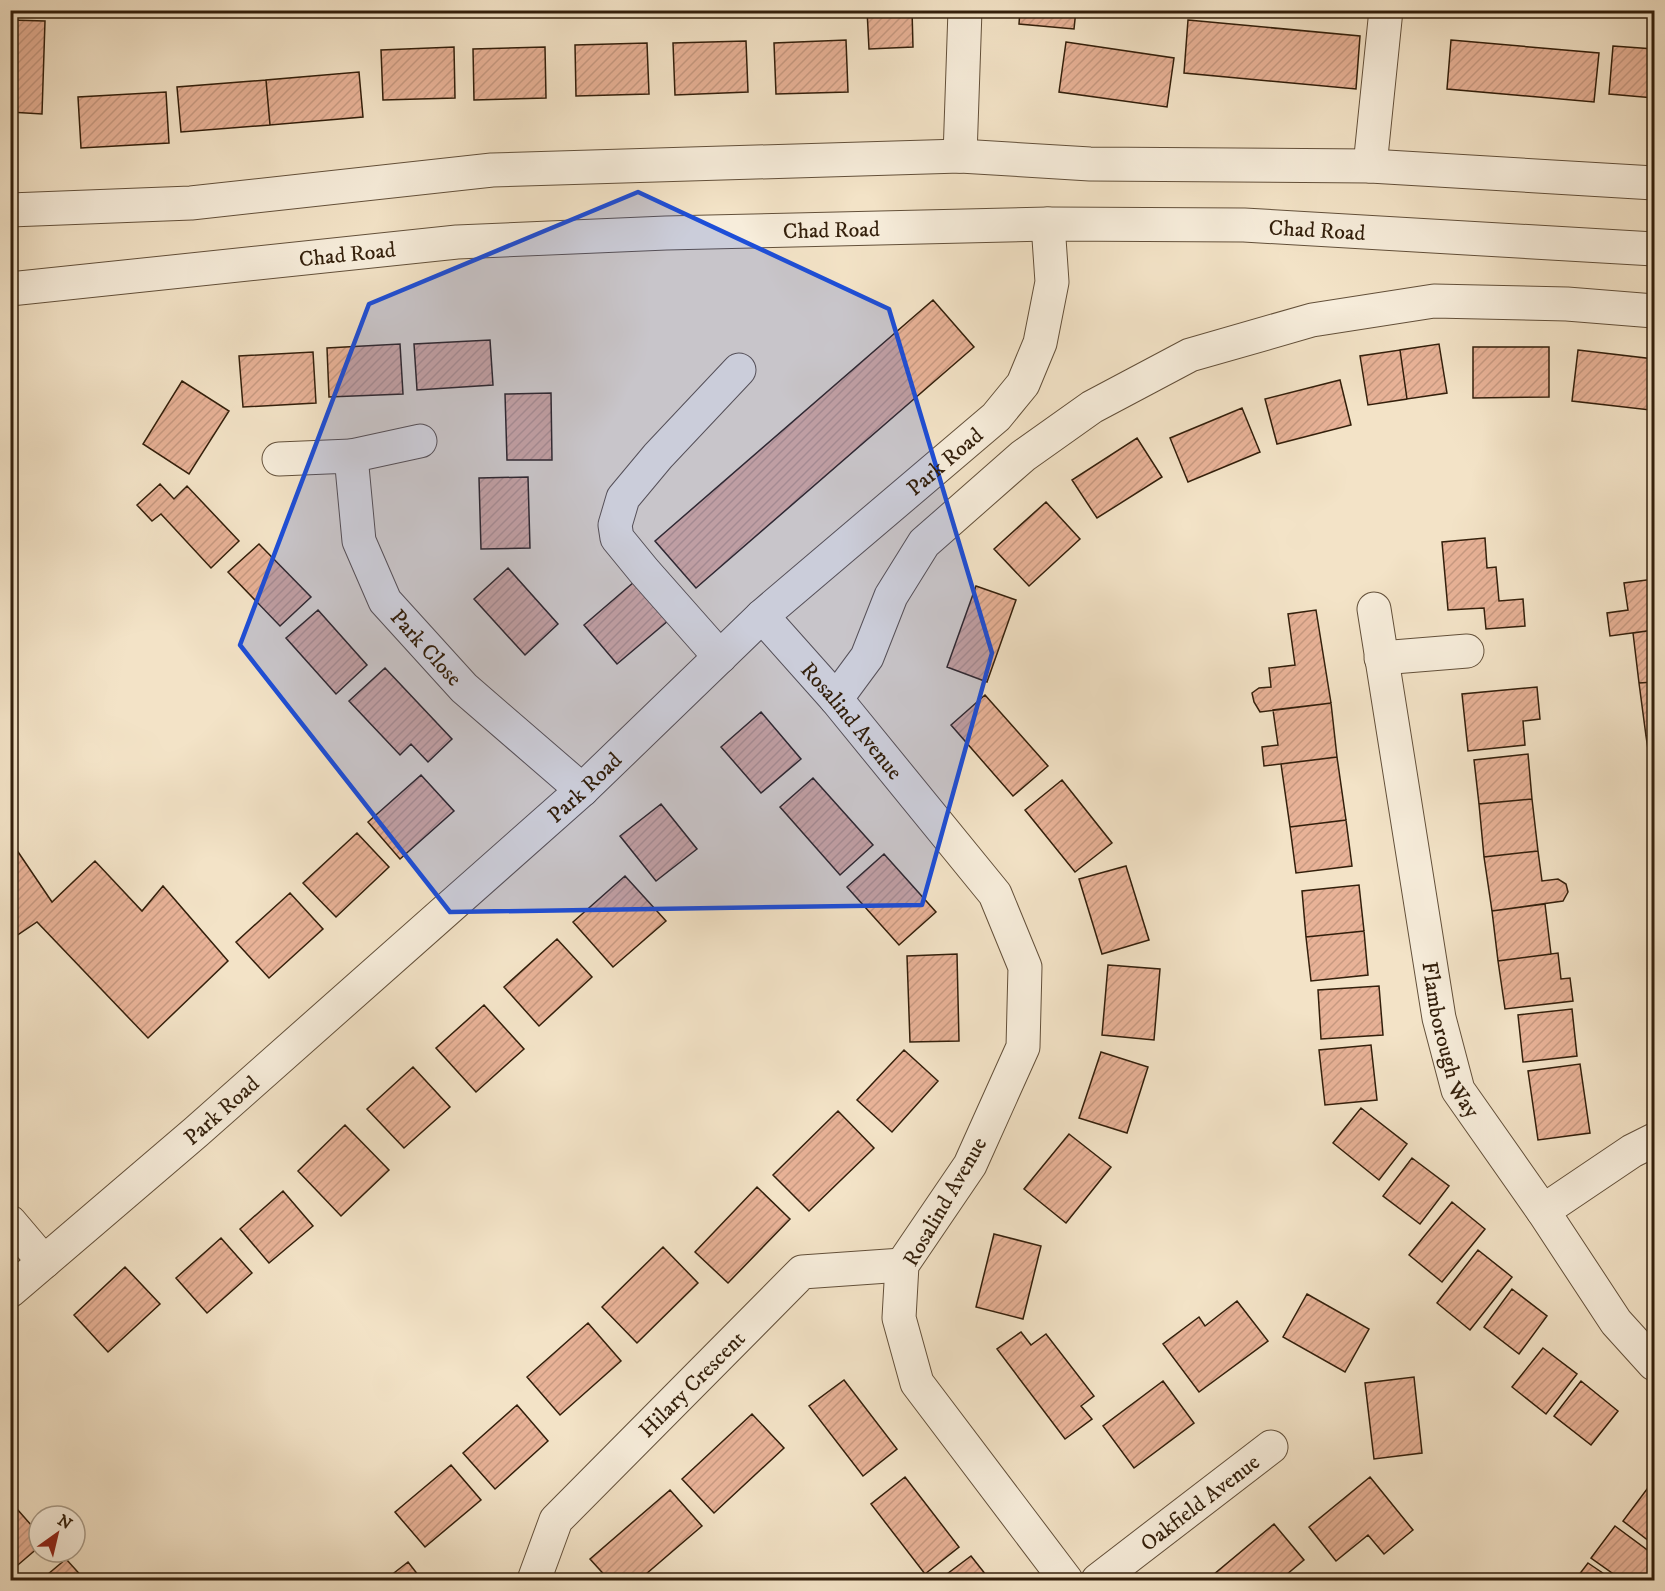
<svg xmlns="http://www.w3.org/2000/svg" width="1665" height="1591" viewBox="0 0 1665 1591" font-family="'IM FELL DW Pica',serif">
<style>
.building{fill:url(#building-hatch);stroke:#331f0b;stroke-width:1.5}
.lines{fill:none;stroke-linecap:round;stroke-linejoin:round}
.minor-casing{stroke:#63503a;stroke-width:35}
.minor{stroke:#f7eddb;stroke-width:33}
.marked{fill:#1d4ed8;fill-opacity:0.2;stroke:#1d4ed8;stroke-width:4.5;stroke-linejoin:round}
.labels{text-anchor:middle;stroke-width:4.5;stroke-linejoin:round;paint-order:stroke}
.street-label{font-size:22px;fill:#331f0b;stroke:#f7eddb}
</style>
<defs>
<pattern id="building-hatch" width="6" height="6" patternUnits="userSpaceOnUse" patternTransform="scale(1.5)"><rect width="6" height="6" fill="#e8b297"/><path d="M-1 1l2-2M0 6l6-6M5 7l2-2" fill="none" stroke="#c79981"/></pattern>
</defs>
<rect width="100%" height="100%" fill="#f3e3c7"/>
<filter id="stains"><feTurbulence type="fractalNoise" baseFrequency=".00333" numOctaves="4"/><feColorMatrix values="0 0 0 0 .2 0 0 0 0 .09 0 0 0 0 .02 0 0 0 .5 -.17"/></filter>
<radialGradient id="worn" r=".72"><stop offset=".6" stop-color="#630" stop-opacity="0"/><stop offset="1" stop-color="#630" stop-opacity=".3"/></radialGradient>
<path class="building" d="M867 10H912L913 47 869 49Z
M1020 10H1076L1074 29 1019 24Z
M10 20 45 21 42 114 10 112Z
M1188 20 1360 36 1356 89 1184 73Z
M846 40 848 92 776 94 774 43Z
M1451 40 1599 53 1594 102 1447 89Z
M746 41 748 92 675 95 673 43Z
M1066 42 1174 58 1167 107 1059 92Z
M647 43 649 94 576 96 575 45Z
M1613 46 1654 49V98L1609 94Z
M454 47 455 98 383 100 381 50Z
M545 47 546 98 474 100 473 49Z
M359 72 363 117 270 125 266 80Z
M266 80 270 125 181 132 177 87Z
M166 92 169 143 81 148 78 97Z
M933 300 974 347 696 588 655 541Z
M490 340 493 385 417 390 414 344Z
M400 344 403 394 329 397 327 348Z
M1439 344 1447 393 1407 399 1400 350Z
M1473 347H1549V397L1473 398Z
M1400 350 1407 399 1368 405 1360 356Z
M1578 350 1654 359 1650 410 1572 401Z
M313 352 316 403 243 407 239 356Z
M1340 380 1351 425 1277 444 1265 399Z
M182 381 229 411 189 474 143 444Z
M551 393 552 460H507L505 394Z
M1242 408 1260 452 1188 482 1170 438Z
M1137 438 1162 477 1097 518 1072 480Z
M10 448 17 449 10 477Z
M528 477 530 548 481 549 479 478Z
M160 484 174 499 187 486 239 541 211 568 161 514 152 521 137 505Z
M1046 502 1080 539 1029 586 994 549Z
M1485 538 1487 568 1496 567 1499 601 1523 599 1525 626 1486 629 1484 608 1448 610 1442 542Z
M259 544 311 597 280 626 228 572Z
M508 568 558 624 525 655 474 599Z
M641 576 675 615 617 664 584 625Z
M1654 579V630L1610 636 1607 613 1628 610 1624 583Z
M976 586 1016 600 987 682 947 667Z
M318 610 367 665 336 694 286 638Z
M1316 610 1331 703 1260 712 1254 702 1252 693 1259 688 1271 687 1269 668 1295 665 1288 614Z
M1654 630V682L1639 683 1633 633Z
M385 668 452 739 428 762 411 744 400 755 349 701Z
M1654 682V735L1646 736 1639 683Z
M1537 687 1540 719 1523 721 1525 745 1468 751 1462 694Z
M985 695 1048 766 1013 796 951 725Z
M1331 703 1337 757 1264 766 1262 747 1278 745 1273 710Z
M761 712 801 759 761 793 721 747Z
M1654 735V782L1653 783 1646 736Z
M1528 754 1532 799 1479 804 1474 760Z
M1337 757 1346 820 1290 827 1281 764Z
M421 775 454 811 400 859 368 822Z
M813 778 873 845 840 875 780 807Z
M1062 780 1112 843 1075 872 1025 810Z
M1532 799 1538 851 1484 857 1479 804Z
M661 804 697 849 656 881 620 836Z
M1346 820 1352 866 1296 873 1290 827Z
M357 833 389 867 336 917 303 883Z
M10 840 52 902 95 861 142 911 163 886 228 961 148 1038 37 922 10 940Z
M1538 851 1542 881 1558 879 1566 884 1568 892 1563 901 1492 911 1484 857Z
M884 854 936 912 899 945 847 887Z
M1126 866 1149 940 1102 954 1079 879Z
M625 876 666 921 613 967 573 922Z
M1359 885 1364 931 1306 937 1302 891Z
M290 893 323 929 269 978 236 942Z
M1545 904 1551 954 1498 961 1492 911Z
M1364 931 1368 975 1311 981 1306 937Z
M557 939 592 977 539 1026 504 987Z
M1558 953 1561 979 1570 978 1573 1001 1505 1009 1498 961Z
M957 954 959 1041 910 1042 907 956Z
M1108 965 1160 969 1154 1040 1102 1035Z
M1379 986 1383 1035 1321 1039 1318 990Z
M484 1005 524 1049 476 1092 436 1048Z
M1572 1009 1577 1056 1523 1062 1518 1015Z
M1371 1045 1377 1100 1325 1105 1319 1050Z
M904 1050 938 1081 892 1132 857 1100Z
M1101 1052 1148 1067 1127 1133 1079 1118Z
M1580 1064 1590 1133 1538 1140 1528 1071Z
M413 1067 450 1107 404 1148 367 1109Z
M1361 1108 1407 1144 1379 1180 1333 1143Z
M838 1111 874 1148 809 1211 773 1175Z
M345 1125 389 1170 341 1216 298 1171Z
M1069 1134 1111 1167 1066 1223 1024 1189Z
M1412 1158 1449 1186 1420 1224 1383 1196Z
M757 1187 790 1219 728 1283 695 1252Z
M283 1191 313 1226 269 1263 240 1229Z
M1452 1202 1485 1229 1442 1282 1409 1255Z
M994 1234 1041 1246 1023 1319 976 1307Z
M221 1238 252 1273 207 1313 176 1278Z
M663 1247 698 1283 637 1343 602 1307Z
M1478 1250 1512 1277 1470 1330 1437 1303Z
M125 1267 160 1304 108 1352 74 1315Z
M1512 1289 1547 1316 1519 1354 1484 1327Z
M1307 1294 1369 1329 1345 1372 1283 1337Z
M1237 1301 1268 1341 1199 1392 1163 1344 1199 1317 1205 1326Z
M588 1323 621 1361 560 1415 527 1377Z
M1021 1332 1031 1345 1046 1334 1094 1396 1081 1406 1092 1419 1065 1439 997 1349Z
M1543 1348 1577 1374 1546 1414 1512 1387Z
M1414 1377 1422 1453 1374 1459 1365 1383Z
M844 1380 897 1449 863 1476 809 1406Z
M1163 1381 1194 1423 1134 1468 1103 1426Z
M1581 1381 1618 1411 1591 1445 1554 1416Z
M517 1405 548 1441 495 1489 463 1453Z
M752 1414 784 1448 714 1513 682 1479Z
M451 1465 481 1500 425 1547 395 1512Z
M905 1477 959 1547 925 1574 871 1504Z
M1370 1477 1413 1530 1384 1554 1368 1535 1336 1561 1309 1527Z
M1650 1485 1654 1488V1545L1623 1521Z
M670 1490 702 1526 639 1580H609L590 1559Z
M10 1501 39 1534V1547L12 1570Z
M1274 1524 1304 1560 1280 1580H1207Z
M1615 1526 1654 1555V1564L1642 1580H1622L1591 1558Z
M971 1556 990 1580H939Z
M66 1559 85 1580H41Z
M408 1562 422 1580H385Z
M1588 1563 1613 1580H1575Z"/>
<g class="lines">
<defs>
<g id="minor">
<path d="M960 156 965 10"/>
<path d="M1370 166 1386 10"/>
<path d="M10 210 191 203 492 170 960 156 1090 164 1370 166 1654 183"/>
<path id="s1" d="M10 289 457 242 666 233 1048 224 1244 225 1654 249"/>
<path d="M351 456 420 441"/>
<path id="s2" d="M279 459 351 456 359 541 385 601 464 688 582 790"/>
<path id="s3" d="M1374 609 1439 1018 1458 1090 1543 1211 1616 1322 1654 1364"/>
<path id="s4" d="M762 616 836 699 995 894 1025 967 1023 1047 970 1165 902 1265 899 1318 917 1383 1066 1580"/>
<path d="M720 657 644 571 617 538 615 525 623 498 658 456 739 370"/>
<path d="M1381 658 1467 651"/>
<path d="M836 699 867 657 891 596 924 543 1023 456 1092 407 1190 355 1312 320 1434 301 1567 304 1654 311"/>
<path d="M1543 1211 1632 1151 1654 1140"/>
<path d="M10 1222 44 1262"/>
<path id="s5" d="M10 1291 196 1132 582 790 762 616 996 417 1023 384 1040 343 1052 282 1048 224"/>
<path id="s6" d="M534 1580 556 1520 802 1272 902 1265"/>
<path id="s7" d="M1098 1580 1271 1447"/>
</g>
</defs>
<use href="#minor" class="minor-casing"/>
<use href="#minor" class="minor"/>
</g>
<path class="marked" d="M638 192 889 309 992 653 922 905 450 912 240 645 369 304Z"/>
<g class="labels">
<g class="street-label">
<text dy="8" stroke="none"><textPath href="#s1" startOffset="1310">Chad Road</textPath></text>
<text dy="8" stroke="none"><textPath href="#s1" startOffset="824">Chad Road</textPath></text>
<text dy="8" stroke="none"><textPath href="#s1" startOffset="339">Chad Road</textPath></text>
<text dy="8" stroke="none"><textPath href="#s5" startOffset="1250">Park Road</textPath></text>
<text dy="8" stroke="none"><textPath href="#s2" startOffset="285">Park Close</textPath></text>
<text dy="8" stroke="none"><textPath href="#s4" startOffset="138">Rosalind Avenue</textPath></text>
<text dy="8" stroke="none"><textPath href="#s5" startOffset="764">Park Road</textPath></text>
<text dy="8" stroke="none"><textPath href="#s3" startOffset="438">Flamborough Way</textPath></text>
<text dy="8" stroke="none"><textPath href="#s5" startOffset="278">Park Road</textPath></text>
<text transform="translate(944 1201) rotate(-60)" y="8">Rosalind Avenue</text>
<text dy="8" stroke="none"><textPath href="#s6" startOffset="256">Hilary Crescent</textPath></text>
<text dy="8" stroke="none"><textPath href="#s7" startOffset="128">Oakfield Avenue</textPath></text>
</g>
</g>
<rect width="1665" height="1591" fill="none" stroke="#f3e3c7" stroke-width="36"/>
<rect x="12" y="12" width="1641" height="1567" fill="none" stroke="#331f0b" stroke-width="3"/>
<rect x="18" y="18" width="1629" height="1555" fill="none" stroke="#331f0b" stroke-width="1.5"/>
<g transform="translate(57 1534) rotate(34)"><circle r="28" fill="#f7eddb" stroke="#a99b88" stroke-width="1.5"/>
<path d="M0-4.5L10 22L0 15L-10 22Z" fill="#8f2418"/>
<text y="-9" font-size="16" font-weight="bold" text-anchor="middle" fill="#331f0b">N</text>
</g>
<rect width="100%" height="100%" filter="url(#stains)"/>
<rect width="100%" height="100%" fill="url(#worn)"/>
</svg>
